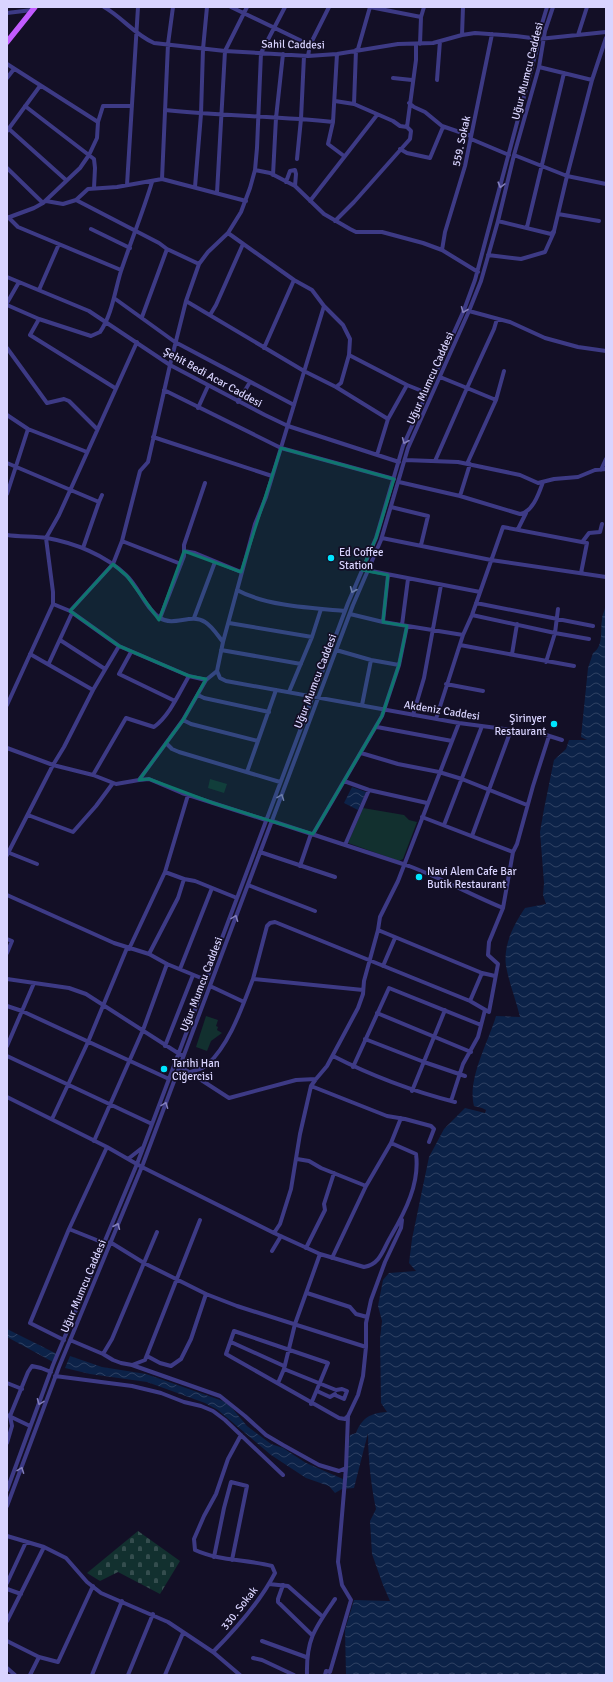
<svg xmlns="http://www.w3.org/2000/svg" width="613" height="1682" viewBox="0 0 613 1682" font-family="Signika,sans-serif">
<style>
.cemetery{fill:url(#cemetery-stones)}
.park{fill:#12302f}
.water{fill:url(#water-waves)}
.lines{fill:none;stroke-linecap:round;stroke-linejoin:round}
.minor{stroke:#3d3a85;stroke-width:4}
.major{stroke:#c25bff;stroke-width:5.5}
.oneway{stroke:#837fbc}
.marked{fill:#0f766e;fill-opacity:0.2;stroke:#0f766e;stroke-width:3;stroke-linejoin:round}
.poi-dot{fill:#00e5ff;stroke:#130f26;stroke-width:1.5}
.labels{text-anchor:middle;stroke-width:3.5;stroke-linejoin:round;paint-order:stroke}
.street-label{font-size:11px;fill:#d9d4ff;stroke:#130f26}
.poi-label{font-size:11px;fill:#d9d4ff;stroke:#130f26;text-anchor:start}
</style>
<defs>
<pattern id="cemetery-stones" width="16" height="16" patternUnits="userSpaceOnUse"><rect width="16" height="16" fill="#12302f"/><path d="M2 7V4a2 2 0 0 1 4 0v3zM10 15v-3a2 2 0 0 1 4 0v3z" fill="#344d4e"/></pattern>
<pattern id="water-waves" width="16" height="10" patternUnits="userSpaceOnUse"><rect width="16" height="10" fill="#0c2248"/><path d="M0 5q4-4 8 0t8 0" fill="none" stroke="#2f4163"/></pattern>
</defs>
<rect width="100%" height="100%" fill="#130f26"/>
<path class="cemetery" d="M138 1531 180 1561 160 1594 118 1572 100 1581 87 1573Z"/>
<path class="park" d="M210 779 227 784 224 793 208 788Z
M363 808 404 815 409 820 417 822 403 859 399 861 348 843Z
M206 1016 218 1020 216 1026 218 1027 217 1030 222 1033 211 1041 207 1051 196 1047Z"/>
<path class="water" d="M606 604V1675H346L345 1630 354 1600 390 1601 383 1585 372 1554 370 1521 376 1509C371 1486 368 1457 368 1433L354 1488 342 1489 335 1493 329 1486 306 1478 271 1455 218 1410 205 1403 147 1382 90 1374 65 1368 70 1356 102 1367 146 1374 223 1401 231 1407 247 1426 271 1444 283 1448 306 1463 343 1479 350 1435 356 1433C362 1418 370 1413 387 1412L381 1403 380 1339 382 1321 378 1306 383 1280 389 1273 416 1271 409 1263 412 1239 429 1157 444 1129 465 1108 485 1113 486 1110 482 1108 474 1106C467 1079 488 1043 496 1016L520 1017C516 1000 509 983 506 966 503 945 514 924 525 908L546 904 543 895 544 883 540 832 544 809 554 760 566 749 569 740H587L581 737 588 668 593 653C604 646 600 630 602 620 602 615 605 610 606 604Z
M352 787 366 792 358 810 344 803Z
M7 1329 57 1354 53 1362 7 1337Z"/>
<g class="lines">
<path class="minor" d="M104 7C122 17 135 35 154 43L225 51 308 56 337 54 398 44 433 43 462 35 475 33 516 36 539 39 606 32
M231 7 310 45
M370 7 421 17
M7 13 32 10
M462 35 463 7
M578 35 587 7
M420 44 421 17 424 7
M358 49 370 7
M337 54 333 122 328 144 344 156
M308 56 310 45 329 7
M7 64 98 122
M539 67 592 80
M7 78 14 69
M393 78 412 80
M437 80 440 41
M335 101 354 104 393 121 400 126 407 127 411 131 410 139 354 202 335 221
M409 103 414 107 425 112 442 126 471 136
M354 104 356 50
M25 106 94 159 95 168 94 188
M165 110C221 116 277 116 333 122
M407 127 416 60V44
M9 129 66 180
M7 131 40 86
M471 139 509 155
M400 149 407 153 430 158 443 127
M514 155 567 176 606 184
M297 159 301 119 304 56
M7 168 43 203
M255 170 270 173 295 186 324 214 350 229 356 232H382L423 243 442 250 478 272
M273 175 276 118 283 54
M162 179 168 44 173 7
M286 182 290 171 295 170 296 174 295 186
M127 185 138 7
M195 187 201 114 203 49 207 7
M217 193 225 51 247 7
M76 200 159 243 167 249 142 317
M46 201 63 204 76 200 88 189 117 187 162 179 246 201
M310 201 377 115
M558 214 599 221
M8 217 18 227 121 270
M7 218 34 208 43 203 80 168 89 155 97 138 98 122 103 106H132
M498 221 551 234 554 231 567 176 592 80 606 38
M527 227 564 73
M91 229 130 248
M167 249 199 264
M442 250 445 232 465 166 492 34
M488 255 521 259 545 252 554 232
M7 277 89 311 170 365 265 415 288 426 399 462
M39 290 59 244
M114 298 175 342 294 405
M186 301 304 371 336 387 341 383 349 355 407 385 427 393
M7 303 19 282
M7 305 39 319 91 336 100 332C112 315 115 290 121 271 131 241 143 212 152 182
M324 306 343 325 350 339 349 355
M469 311 510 322 545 338 578 347 606 351
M210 315 216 305 243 244
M39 319 30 335 115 388
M7 348 47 403 64 399 69 401 97 429
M264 348 294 280
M440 377 467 388 494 329 497 319
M336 387 388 419
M164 390 281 448 394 479
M496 400 504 371
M238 402 250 382
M198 408 208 386
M7 415 28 429 87 452
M153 437 272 476
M377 455 388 419 407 385
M405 460 458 462 520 475 538 483 554 479 578 477 595 470 606 469
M435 461 467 388 496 400 467 464
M7 463 99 502 83 548
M601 470 606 459
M399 482 460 496 520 514C533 512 539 493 543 482
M7 494 28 429
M460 496 470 464
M99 502 102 495
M391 507 428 516 421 545
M518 529 526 513
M7 535C20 537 34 536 47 538 75 543 105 555 126 575 139 587 145 608 160 618 174 627 191 613 205 622 212 626 218 636 223 642L217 671 220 678 226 681 459 723 543 734 562 740
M382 538 491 560 606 577
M122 541 181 564
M583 541 589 533 600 532 602 524
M184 551 195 553 241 572
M366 570 480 592
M237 590C266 606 312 608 345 611
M476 603 593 626
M53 604 70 611 119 646 189 676 206 680 217 671
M558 609 555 633 589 639
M70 611 113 564 122 541 140 471 148 462 170 365 186 301 199 264 208 252 228 233 241 212 250 188 255 170 257 148 261 53 285 7
M350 614 383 622 463 635
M472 615 555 633 546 662
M160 618 184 556V545L205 483
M194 618 215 562
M383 622 388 575
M229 623 312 637
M402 625 408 579
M60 640 105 669
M223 642 255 524 266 497 324 306 312 290 294 280 228 233
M460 645 574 666
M221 650 301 664
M131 652 119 674 175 701
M30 654 93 690
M512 654 517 624
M49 663 72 613
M399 665 407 626
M446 684 483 691
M289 692 312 637 321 609
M198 695 204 698 269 712
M7 705 53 604V592L46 538 59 515 137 342
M362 705 371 660
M413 715 424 678 441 585
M436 719 463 635 472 615 503 527 587 543 581 573
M183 720 191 724 258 741
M377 727 452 741
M166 743 172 749 179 752 280 782
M7 748 53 765 93 775 116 784 139 780 183 720 206 680
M361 753 398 764 439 772 462 779 527 805
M247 772 276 690
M93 775 126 718 154 727C170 715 179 693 189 676
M139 780 149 779 182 793 266 820
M344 781 369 790 427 803
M28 815 73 832 96 806 113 783
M422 817 513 852 517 844 533 786 549 736
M272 821 409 866C441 878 471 895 503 908
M444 825 482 726
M313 834 382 716 399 665 371 660 336 650
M472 836 511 730
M345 845 369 790
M7 852 37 864
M260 852 335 877
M7 855 53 765 64 747 93 690 119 646
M300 866 311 834
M184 879 165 872 188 795
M248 885 315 911
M7 895 114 943 149 954 167 964 206 980
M378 930 482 973 495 976
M7 939 12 941 7 953
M129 949 165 872
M149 954 178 898 184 879 195 881 237 898
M383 966 395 938
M180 969 212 888
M7 979 69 988 86 994 181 1055
M253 979 267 926 270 923 275 922 470 1001 489 1012 498 964 488 955 489 942 503 908 513 852
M210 986 244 1002
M470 1001 482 973
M7 1006 22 1011 169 1079
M377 1013 471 1052
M365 1039 424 1062 465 1076
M7 1046 34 983
M165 1046 193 975
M7 1056 152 1124
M333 1056C372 1076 412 1091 455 1102
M178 1065 229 1098 296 1080 316 1079
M353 1067 389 988 481 1025
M190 1072C195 1070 203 1069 207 1065 230 1044 242 1007 253 979L363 990
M311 1086 387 1116 405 1119 431 1126 434 1129 429 1142
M412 1091 445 1010
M7 1097 107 1147 142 1167 274 1233 320 1254 364 1267C381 1264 383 1249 391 1236 405 1212 420 1183 416 1154L391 1143
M451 1101 463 1064 478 1037 485 1010
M52 1119 88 1042 127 948
M94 1141 143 1030 167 964
M128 1159 142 1148
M297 1159 309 1161 321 1168 366 1186
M69 1229 104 1243
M274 1233 280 1224 291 1189 300 1134 311 1086 316 1079 327 1066 358 1008 363 994 364 981 378 930 380 917 398 881 459 723
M110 1242 144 1263 206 1294 237 1306 366 1347
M306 1248 325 1210 324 1204 334 1173
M272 1251 281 1236
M332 1258 366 1186 391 1143 401 1118
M307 1293 350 1307 356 1314 367 1317
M64 1340 30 1323 69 1229 107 1147
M70 1340 103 1354 113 1360 121 1363 132 1365 145 1360 200 1220
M231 1342 284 1366
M103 1354 112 1339 157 1232
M147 1356 160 1363 171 1366 181 1359 191 1339 206 1294
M132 1365 220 1396 245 1416 266 1435 283 1445 319 1465 339 1471 346 1468
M284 1369 336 1390 342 1389 347 1391 344 1399 335 1395
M55 1376 132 1386 161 1393 184 1402 201 1406 213 1411 225 1420 283 1475
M7 1383 22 1389
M278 1383 284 1369 295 1324 320 1254
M317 1391 330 1397 335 1394
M311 1404 328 1363 234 1331 226 1354 339 1418 345 1419 348 1416
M7 1415 30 1426
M7 1443 12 1426 10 1416 28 1372 32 1366 41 1368 51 1372
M7 1490 53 1365 137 1164 348 603 376 538 403 446 464 310 475 280 537 48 540 30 547 7
M7 1506 59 1367 143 1164 353 605 381 540 408 448 469 311 481 281 498 221 514 155 539 67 545 31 553 7
M7 1536 44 1547 66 1558 87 1582 101 1593 168 1622 213 1652 240 1675
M214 1557 224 1508 231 1482 247 1486 232 1560
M7 1583 26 1542
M269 1584 288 1586 323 1617
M283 1585 278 1599V1602L312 1635
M7 1589 21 1594
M7 1621 44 1547
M7 1641 39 1657 58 1662 93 1586
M262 1641 306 1657
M213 1652C236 1629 260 1602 275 1573L272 1566C246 1559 219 1561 195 1550L194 1539 204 1516 216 1494 228 1459 241 1435
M253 1658 262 1660 294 1675
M7 1668 15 1675
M30 1675 39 1657
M92 1675 122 1601
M128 1675 153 1614
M165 1675 183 1633
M307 1675C306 1639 315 1628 335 1599
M325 1675 326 1671 330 1672 351 1600 342 1585 338 1562 346 1468 348 1416 358 1395 363 1376 366 1347V1323L371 1300 385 1262 401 1228 402 1220"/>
<path class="major" d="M7 42 35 7"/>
</g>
<defs><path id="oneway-chevron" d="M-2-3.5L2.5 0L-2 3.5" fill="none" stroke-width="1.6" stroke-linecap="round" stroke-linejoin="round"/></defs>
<g class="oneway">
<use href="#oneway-chevron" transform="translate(501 185) rotate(105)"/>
<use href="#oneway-chevron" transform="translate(464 310) rotate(112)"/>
<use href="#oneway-chevron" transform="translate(405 441) rotate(113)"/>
<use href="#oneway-chevron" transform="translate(353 590) rotate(113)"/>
<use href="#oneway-chevron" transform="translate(281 797) rotate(-69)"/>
<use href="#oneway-chevron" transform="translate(235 918) rotate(-69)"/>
<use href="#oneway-chevron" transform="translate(165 1105) rotate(-69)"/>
<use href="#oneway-chevron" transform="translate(117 1226) rotate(-67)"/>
<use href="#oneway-chevron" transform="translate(40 1402) rotate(111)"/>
<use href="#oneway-chevron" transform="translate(21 1470) rotate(-69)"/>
</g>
<path class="marked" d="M281 448 394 479 376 538 362 570 388 575 383 622 407 626 399 665 382 716 313 834 213 803 149 779 139 780 183 720 206 679 189 676 119 646 70 611 113 564 127 576 159 620 184 551 241 572Z"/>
<g class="poi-dot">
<circle cx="331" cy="558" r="4"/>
<circle cx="554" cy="724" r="4"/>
<circle cx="419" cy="877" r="4"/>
<circle cx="164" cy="1069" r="4"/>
</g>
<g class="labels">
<g class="street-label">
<text transform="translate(293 44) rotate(1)" y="4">Sahil Caddesi</text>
<text transform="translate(527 71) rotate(-76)" y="4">Uğur Mumcu Caddesi</text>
<text transform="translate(461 141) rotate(-78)" y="4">559. Sokak</text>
<text transform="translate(213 377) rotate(29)" y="4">Şehit Bedi Acar Caddesi</text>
<text transform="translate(430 378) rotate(-66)" y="4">Uğur Mumcu Caddesi</text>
<text transform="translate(315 681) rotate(-69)" y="4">Uğur Mumcu Caddesi</text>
<text transform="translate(442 710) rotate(9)" y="4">Akdeniz Caddesi</text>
<text transform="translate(201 984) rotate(-69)" y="4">Uğur Mumcu Caddesi</text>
<text transform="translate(83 1286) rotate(-67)" y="4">Uğur Mumcu Caddesi</text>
<text transform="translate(239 1608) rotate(-52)" y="4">330. Sokak</text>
</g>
<g class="poi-label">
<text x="339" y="556">Ed Coffee<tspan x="339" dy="13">Station</tspan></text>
<text x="546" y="722" text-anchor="end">Şirinyer<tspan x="546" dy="13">Restaurant</tspan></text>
<text x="427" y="875">Navi Alem Cafe Bar<tspan x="427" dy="13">Butik Restaurant</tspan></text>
<text x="172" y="1067">Tarihi Han<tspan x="172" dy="13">Ciğercisi</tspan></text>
</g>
</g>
<rect width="613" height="1682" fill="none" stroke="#d9d4ff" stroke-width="16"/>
</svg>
